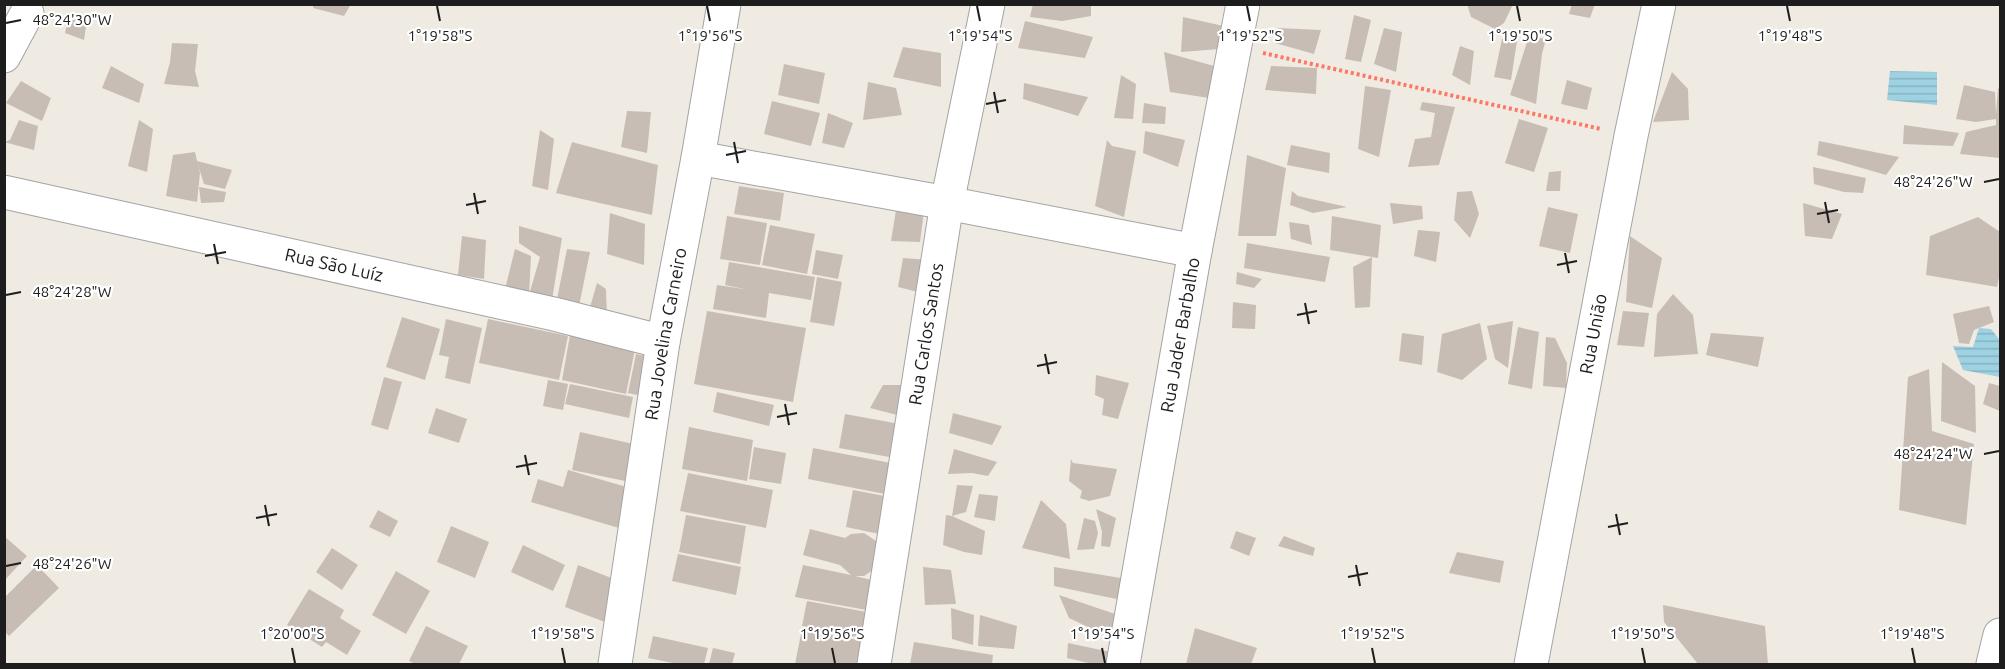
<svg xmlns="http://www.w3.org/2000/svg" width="2005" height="669" viewBox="0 0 2005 669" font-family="Ubuntu,sans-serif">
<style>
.water{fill:url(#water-rules)}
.building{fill:#c8bdb5}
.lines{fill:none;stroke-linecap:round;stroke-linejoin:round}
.minor-casing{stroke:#a4a4a4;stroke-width:35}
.path{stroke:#ff7764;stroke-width:4;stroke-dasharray:3 3;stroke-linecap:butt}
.minor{stroke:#fff;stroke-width:33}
.ticks{fill:none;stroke:#1d1d1d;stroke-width:2}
.labels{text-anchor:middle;stroke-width:4.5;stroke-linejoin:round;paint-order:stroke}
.street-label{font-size:18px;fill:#1d1d1d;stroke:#fff}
.ticks-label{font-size:15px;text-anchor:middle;fill:#1d1d1d;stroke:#fff;stroke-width:4.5;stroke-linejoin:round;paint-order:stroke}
</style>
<defs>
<pattern id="water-rules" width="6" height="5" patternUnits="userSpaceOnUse" patternTransform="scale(1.5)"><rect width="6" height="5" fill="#9ed1e1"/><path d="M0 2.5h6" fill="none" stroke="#88b3c1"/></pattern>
</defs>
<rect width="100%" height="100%" fill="#efebe2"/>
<path class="water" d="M1890 71 1937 72V105L1887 100Z
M1979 328 1991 329 1999 339 2000 338V377L1963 370 1953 346 1973 347Z"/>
<path class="building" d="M314 4H351L344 16 313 8Z
M1033 4H1091V16L1062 21 1030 17Z
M1467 4H1513L1504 23 1495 29 1471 17Z
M1572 4H1595L1590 18 1569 14Z
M69 15 87 20 84 40 65 33Z
M1354 15 1371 20 1361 62 1345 59Z
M1183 17 1228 27 1220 49 1181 52Z
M1025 21 1093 37 1085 58 1018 48Z
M1278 28 1321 30 1314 54 1275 43Z
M1384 28 1402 32 1396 72 1374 64Z
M1529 36 1546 39 1542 54 1536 104 1510 95Z
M1502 39 1517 41 1511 80 1494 77Z
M172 43 198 44 195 71 199 87 164 84 170 62Z
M1460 46 1474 51 1470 85 1452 75Z
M903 47 941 53V87L893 77Z
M1164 52 1214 66 1209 98 1170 92Z
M784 64 825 73 819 104 778 95Z
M111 66 144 84 139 103 102 88Z
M1271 66 1317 68 1316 94 1265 90Z
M1672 72 1688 89 1689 120 1653 122Z
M1121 75 1136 84 1133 119 1114 118Z
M1567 80 1592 88 1587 110 1561 104Z
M21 81 51 98 42 121 6 103Z
M868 82 896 88 902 115 863 120Z
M1024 83 1088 97 1078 116 1023 99Z
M1964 85 1995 92 1996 114 1998 88 2000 89V158L1960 154 1966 132 1996 125V119L1976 122 1956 119Z
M1365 86 1391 90 1379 157 1358 149Z
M772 101 820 113 811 146 764 134Z
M1422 102 1455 107 1439 165 1408 167 1415 139 1431 137 1435 113 1420 110Z
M1144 103 1166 107 1165 124 1142 123Z
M627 111 651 112 647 153 621 147Z
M828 113 853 123 844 148 822 143Z
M1519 119 1548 128 1534 172 1505 163Z
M19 120 38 126 34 150 4 142 10 140Z
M139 120 153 129 147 172 128 166Z
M1904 125 1959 133 1953 146 1903 144Z
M540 130 554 139 548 190 532 186Z
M1145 131 1185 140 1178 167 1143 153Z
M1107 140 1112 146 1136 151 1124 217 1095 206Z
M1819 141 1899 157 1886 175 1817 155Z
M572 142 658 165 652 215 556 193Z
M1291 145 1330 153 1329 173 1287 165Z
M195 152 197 161 232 170 225 189 204 184 198 165 200 173 197 202 166 196 173 155Z
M1247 155 1286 168 1276 236H1238Z
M1813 167 1866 178 1863 193 1844 192 1814 184Z
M1561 171 1560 191H1546L1549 172Z
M739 186 784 193 780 221 734 214Z
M199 187 226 192 224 202 201 203Z
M1292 191 1298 196 1347 207 1313 213 1290 205Z
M1472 191 1479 214 1470 238 1454 220 1457 192Z
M898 198 925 203 920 242 891 241Z
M1390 203 1422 206 1423 219 1393 224Z
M1803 203 1842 214 1832 239 1805 236Z
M1548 207 1578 214 1570 253 1539 246Z
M610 213 645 224 644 265 607 254Z
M727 216 767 223 760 265 720 259Z
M1332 216 1381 225 1378 258 1372 257 1370 307 1355 308 1353 267 1372 257 1330 250Z
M1978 217 2000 232V273L1997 287 1926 275 1930 236Z
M1289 222 1309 225 1312 245 1291 239Z
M770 225 815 234 807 274 762 265Z
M519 226 562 238 552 300 505 289 515 249 531 256 529 295 540 257 519 243Z
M1418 230 1440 232 1436 262 1414 256Z
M462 236 486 240 484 279 458 275Z
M1630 236 1662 258 1652 308 1626 302Z
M1247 243 1330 257 1325 282 1244 268Z
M567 249 590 252 578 311 554 314Z
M816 250 843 255 838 279 812 274Z
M903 258 930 260 926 294 898 287Z
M729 262 815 277 811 300 769 293 766 318 713 309 717 285 744 289 725 285Z
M1237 272 1262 279 1254 288 1236 284Z
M817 277 842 282 834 326 810 322Z
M597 283 606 289 607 320 588 314Z
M1673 294 1693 315 1698 354 1654 357 1657 314Z
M1233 302 1256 305 1255 329 1232 328Z
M1989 306 1994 322 1974 330 1969 344 1959 343 1953 314Z
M707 311 806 328 793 402 694 384Z
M1623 311 1649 313 1644 347 1617 345Z
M402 317 440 329 425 380 386 367Z
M446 319 482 328 470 384 445 378 449 357 439 355Z
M488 319 568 336 559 380 479 363Z
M1513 321 1508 368 1495 359 1487 326Z
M1480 323 1487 359 1462 380 1437 372 1442 334Z
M1518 327 1539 332 1532 389 1508 384Z
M1402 333 1424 336 1422 365 1399 361Z
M1711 333 1764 337 1758 367 1706 355Z
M570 335 635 349 626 394 562 380Z
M1546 337 1555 338 1567 363 1566 388 1543 386Z
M636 354 655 358 647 397 628 393Z
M1942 362 1975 386 1976 433 1941 421Z
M1929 369 1932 431 1974 444 1966 525 1899 510 1908 377Z
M1096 375 1129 383 1118 419 1102 415 1104 399 1095 395Z
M384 377 402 382 388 430 371 425Z
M548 380 568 384 563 410 543 406Z
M1989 383 2000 386V411L1983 404Z
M570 384 633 397 629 418 565 404Z
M883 385H909L905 417 870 408Z
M717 392 774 405 769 426 713 412Z
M436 408 467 419 459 443 428 433Z
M953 413 1002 426 992 445 949 433Z
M845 414 900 424 895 458 839 448Z
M689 427 753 440 747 481 682 469Z
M580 432 638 445 630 482 572 470Z
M754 447 786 453 781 484 749 479Z
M813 448 896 464 890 495 808 479Z
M954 449 997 462 988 476 972 473 948 474Z
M1071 459 1073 463 1117 469 1110 496 1089 501 1080 498 1082 491 1069 481Z
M568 470 630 488 619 528 531 502 538 479 563 487Z
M688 473 773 490 766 528 680 511Z
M957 485 973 486 966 512 952 516Z
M853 490 890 497 884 535 846 527Z
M979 494 998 496 995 521 974 517Z
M1041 500 1066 524 1070 559 1022 548Z
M1096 509 1116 518 1110 547 1101 546 1102 532Z
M378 510 398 521 390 537 369 527Z
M686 515 746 526 740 564 679 552Z
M946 515 952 516 985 531 982 555 964 552 943 545Z
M1084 518 1095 521 1098 533 1094 549 1077 550Z
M451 526 489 542 475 578 437 562Z
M810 529 845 538 851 534 864 533 876 541 880 547 876 568 864 576H855L876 581 872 611 795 597 803 565 851 575 840 565 803 555Z
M1236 531 1256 538 1249 556 1230 548Z
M4 536 27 556 4 581Z
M1284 536 1315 548 1313 556 1278 546Z
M523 545 565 565 553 591 511 572Z
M332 548 358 565 342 590 316 572Z
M1457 552 1504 561 1500 583 1449 573Z
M678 554 741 567 736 595 672 581Z
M37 565 59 588 9 636 4 631V598Z
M578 565 614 579 605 622 565 607Z
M923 567 951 570 956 604 925 605Z
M1054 567 1127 579 1126 601 1054 586Z
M396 571 430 591 406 634 372 615Z
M309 589 344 610 340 618 361 631 347 655 326 642 322 647 287 625Z
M1059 595 1121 616 1111 638 1069 618Z
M807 601 872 613 867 639 802 626Z
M1663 605 1765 626 1768 664H1698L1664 622Z
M951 608 974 615 973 645 952 639Z
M980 615 1017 626 1014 649 978 646Z
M426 626 468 646 459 664H415L409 661Z
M1195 628 1257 648 1251 664H1186Z
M802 629 868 642 863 664H795Z
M653 636 708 648 704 664H678L648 658Z
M914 642 993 655 992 664H910Z
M1068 643 1120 654 1115 664H1093L1067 658Z
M713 648 735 653 732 664H709Z"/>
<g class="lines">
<defs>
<g id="minor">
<path d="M4 56 27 13"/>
<path d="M698 158 947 203 1195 251"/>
<path id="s1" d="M4 192 554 314 663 342"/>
<path id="s2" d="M615 664 663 342 698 158 724 4"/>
<path id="s3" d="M874 664 947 203 988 4"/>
<path id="s4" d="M1123 664 1195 251 1243 4"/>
<path id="s5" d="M1531 664 1631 136 1659 4"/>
<path d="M1993 664 2000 635"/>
</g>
</defs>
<use href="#minor" class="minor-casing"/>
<path class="path" d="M1263 53 1601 129"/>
<use href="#minor" class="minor"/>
</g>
<path class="ticks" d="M437 6 440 21M707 6 710 21M977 6 980 21M1247 6 1250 21M1517 6 1520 21M1787 6 1790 21M6 23 21 20M994 92 998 113M986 104 1006 100M734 142 738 163M726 155 746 151M1984 182 1999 179M474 193 478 214M1825 202 1829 223M466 205 486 201M1817 214 1838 210M214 244 218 264M1565 253 1569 273M205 256 226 252M1557 265 1577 261M6 295 21 292M1305 303 1309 324M1297 315 1317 311M1045 354 1049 374M1037 366 1057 362M785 404 789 425M777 417 797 413M1984 454 1999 451M525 455 529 475M516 467 537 463M265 505 269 526M1616 514 1620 535M256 518 277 514M1608 527 1628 523M1356 565 1360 586M6 566 21 563M1348 577 1368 573M292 648 295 663M562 648 565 663M832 648 835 663M1102 648 1105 663M1372 648 1375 663M1642 648 1645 663M1912 648 1915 663"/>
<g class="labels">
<g class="street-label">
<text dy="6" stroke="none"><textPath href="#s1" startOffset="338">Rua São Luíz</textPath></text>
<text dy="6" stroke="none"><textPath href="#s2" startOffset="334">Rua Jovelina Carneiro</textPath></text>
<text dy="6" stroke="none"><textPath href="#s3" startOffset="334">Rua Carlos Santos</textPath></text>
<text dy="6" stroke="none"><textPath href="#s4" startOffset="334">Rua Jader Barbalho</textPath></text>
<text dy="6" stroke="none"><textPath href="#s5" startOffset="336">Rua União</textPath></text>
</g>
</g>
<g class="ticks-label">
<text x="72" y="25">48°24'30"W</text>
<text x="440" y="41">1°19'58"S</text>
<text x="710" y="41">1°19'56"S</text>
<text x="980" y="41">1°19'54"S</text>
<text x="1250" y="41">1°19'52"S</text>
<text x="1520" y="41">1°19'50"S</text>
<text x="1790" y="41">1°19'48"S</text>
<text x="1933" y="187">48°24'26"W</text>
<text x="72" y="297">48°24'28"W</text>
<text x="1933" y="459">48°24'24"W</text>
<text x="72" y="569">48°24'26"W</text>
<text x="292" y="639">1°20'00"S</text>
<text x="562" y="639">1°19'58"S</text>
<text x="832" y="639">1°19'56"S</text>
<text x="1102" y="639">1°19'54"S</text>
<text x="1372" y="639">1°19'52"S</text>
<text x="1642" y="639">1°19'50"S</text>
<text x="1912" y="639">1°19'48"S</text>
</g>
<rect width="2005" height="669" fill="none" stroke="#1d1d1d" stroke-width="12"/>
</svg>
